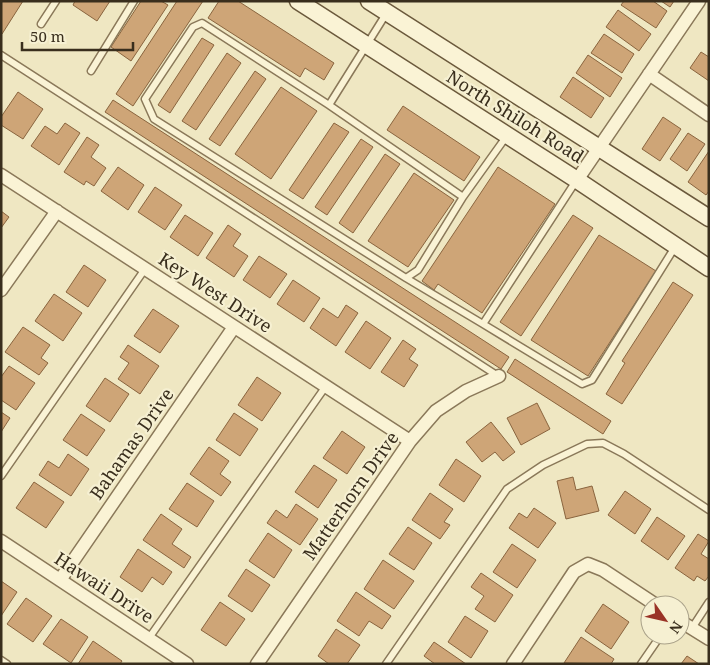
<svg xmlns="http://www.w3.org/2000/svg" width="710" height="665" viewBox="0 0 710 665" font-family="'Noto Serif',serif">
<style>
.building{fill:#cea577;stroke:#89643e}
.lines{fill:none;stroke-linecap:round;stroke-linejoin:round}
.service-casing{stroke:#8a7859;stroke-width:9}
.minor-casing{stroke:#8a7859;stroke-width:15}
.secondary-casing{stroke:#6b593c;stroke-width:19}
.service{stroke:#faf3d5;stroke-width:6}
.minor{stroke:#faf3d5;stroke-width:12}
.secondary{stroke:#faf3d5;stroke-width:16}
.labels{text-anchor:middle;stroke-width:4.5;stroke-linejoin:round;paint-order:stroke}
.street-label{font-size:18px;fill:#392e1d;stroke:#f6f0d2}
</style>
<rect width="100%" height="100%" fill="#efe7c2"/>
<path class="building" d="M1 1H23L2 34H1Z
M75 1H110L97 21 73 5Z
M141 1H161L168 5 131 61 111 47Z
M177 1H203L133 106 116 94Z
M219 1H238L334 63 324 80 305 68 300 77 208 18Z
M624 1H653L667 11 656 28 621 5Z
M661 1H674L670 7Z
M618 10 651 34 639 51 606 27Z
M604 34 634 54 622 73 591 53Z
M202 38 214 45 170 113 158 105Z
M701 52 709 57V81L690 68Z
M227 53 241 63 196 130 182 121Z
M588 55 622 78 610 97 576 73Z
M255 71 266 79 220 146 209 139Z
M573 77 604 98 591 118 560 97Z
M281 87 317 111 271 179 235 154Z
M18 92 43 109 23 139 1 125V117Z
M113 100 509 357 501 369 105 112Z
M403 106 480 157 464 181 387 130Z
M663 117 681 129 660 161 642 149Z
M65 123 80 133 59 165 31 146 45 126 57 134Z
M334 123 349 132 303 199 289 190Z
M688 133 705 144 687 171 670 159Z
M87 137 99 145 91 157 106 168 94 186 86 181 84 185 64 172Z
M361 139 373 147 327 215 315 207Z
M709 151V191L706 195 688 182Z
M385 154 400 164 353 233 339 223Z
M118 167 144 185 128 210 101 191Z
M498 167 555 204 482 313 438 284 434 290 422 281Z
M414 173 454 200 408 267 368 241Z
M155 187 182 205 165 230 138 212Z
M1 211 9 217 1 228Z
M185 215 213 233 198 256 170 237Z
M573 215 593 228 521 336 500 322Z
M228 225 241 234 233 246 248 256 234 277 206 258Z
M599 235 656 271 588 376 531 340Z
M259 256 287 274 270 298 243 280Z
M84 265 106 280 88 307 66 292Z
M293 280 320 298 304 322 277 304Z
M673 282 693 295 622 404 606 394 625 363 622 361Z
M54 294 82 313 63 341 35 321Z
M346 305 358 313 336 346 310 328 323 308 338 318Z
M153 309 179 326 160 353 134 336Z
M366 321 391 338 370 369 345 352Z
M23 327 50 345 41 358 48 363 39 375 5 352Z
M403 340 416 349 409 359 418 365 404 387 381 372Z
M128 345 159 366 140 394 118 379 129 363 120 357Z
M515 359 611 421 603 434 507 372Z
M9 366 35 383 16 410 1 400V377Z
M257 377 281 393 262 421 238 405Z
M105 378 129 394 110 422 86 406Z
M537 403 550 429 521 445 507 418Z
M1 412 10 418 1 432Z
M234 413 258 429 240 456 216 440Z
M81 414 105 430 87 456 63 440Z
M491 422 515 452 503 461 495 452 482 462 466 442Z
M342 431 365 447 347 474 323 458Z
M209 447 229 461 220 474 231 482 221 496 190 474Z
M68 454 89 469 71 496 39 475 48 461 59 468Z
M456 459 481 476 464 502 439 485Z
M314 465 337 480 318 508 295 492Z
M573 477 576 490 592 486 599 511 566 519 557 481Z
M34 482 64 502 46 528 16 508Z
M187 483 214 501 197 527 169 509Z
M625 491 651 509 635 534 608 515Z
M430 493 453 509 444 522 450 525 440 539 412 520Z
M296 504 318 519 300 545 267 523 276 510 287 518Z
M534 508 556 523 538 548 509 528 519 513 527 518Z
M161 514 182 529 172 544 191 557 184 568 143 540Z
M657 517 685 536 668 560 641 541Z
M408 527 432 543 414 570 389 554Z
M268 533 292 550 274 578 249 561Z
M698 534 709 541 701 554 709 559V576L705 581 697 576 694 581 675 568Z
M512 544 536 560 517 588 493 572Z
M138 549 172 572 163 585 152 577 142 592 120 577Z
M383 560 414 581 394 609 364 589Z
M246 569 270 585 252 612 228 596Z
M481 573 513 595 495 622 475 609 484 596 471 587Z
M1 581 17 592 1 616Z
M356 592 391 616 382 629 369 621 359 636 337 621Z
M26 598 52 616 33 642 7 624Z
M220 602 245 619 226 646 201 630Z
M603 604 629 622 611 649 585 631Z
M465 616 488 631 471 658 448 642Z
M61 619 88 637 71 663 43 644Z
M336 629 360 645 347 664H329L318 656Z
M581 637 614 659 611 664 564 663Z
M93 641 122 661 120 664H78Z
M434 642 466 664H435L424 656Z
M687 656 699 664H681Z"/>
<g class="lines">
<defs>
<path id="service" d="M41 24 56 1
M1 55 498 376
M91 71 134 1
M329 105 386 14
M463 197 418 270 406 278 154 119 145 99 193 27 202 23 329 105 463 197 506 137
M406 278 483 324 576 181
M483 324 582 384 592 380 675 247
M1 476 145 269
M692 628 709 602
M149 638 326 386
M1 660 7 664
M386 664 507 489 543 465 587 444 603 443 624 454 709 510
M641 664 661 635"/>
<path id="minor" d="M649 74 709 115
M1 175 410 441
M577 180 699 1
M1 290 57 211
M1 541 187 664
M60 580 234 327
M680 621 709 639
M257 664 410 441 436 411 466 391 499 376
M513 664 574 572 588 564 603 570 656 605"/>
<path id="secondary" d="M298 1 577 180 709 268
M369 1 709 218"/>
</defs>
<use href="#service" class="service-casing"/>
<use href="#minor" class="minor-casing"/>
<use href="#secondary" class="secondary-casing"/>
<use href="#service" class="service"/>
<use href="#minor" class="minor"/>
<use href="#secondary" class="secondary"/>
</g>
<g class="labels">
<g class="street-label">
<text transform="translate(515 117) rotate(32)" y="6">North Shiloh Road</text>
<text transform="translate(215 293) rotate(33)" y="6">Key West Drive</text>
<text transform="translate(132 444) rotate(-55)" y="6">Bahamas Drive</text>
<text transform="translate(351 496) rotate(-55)" y="6">Matterhorn Drive</text>
<text transform="translate(104 588) rotate(33)" y="6">Hawaii Drive</text>
</g>
</g>
<rect width="710" height="665" fill="none" stroke="#392e1d" stroke-width="5"/>
<g transform="translate(665 620) rotate(124)"><circle r="24" fill="#f6f0d2" stroke="#aaa28a"/>
<path d="M0-4L9 19L0 12L-9 19Z" fill="#9a3327"/>
<text y="-8" font-size="14" font-weight="bold" text-anchor="middle" fill="#392e1d">N</text>
</g>
<path d="M22 42v8h111v-8" fill="none" stroke="#392e1d" stroke-width="2.5"/>
<text x="30" y="42" font-size="15" fill="#392e1d" stroke="#f6f0d2" stroke-width="4" paint-order="stroke">50 m</text>
</svg>
